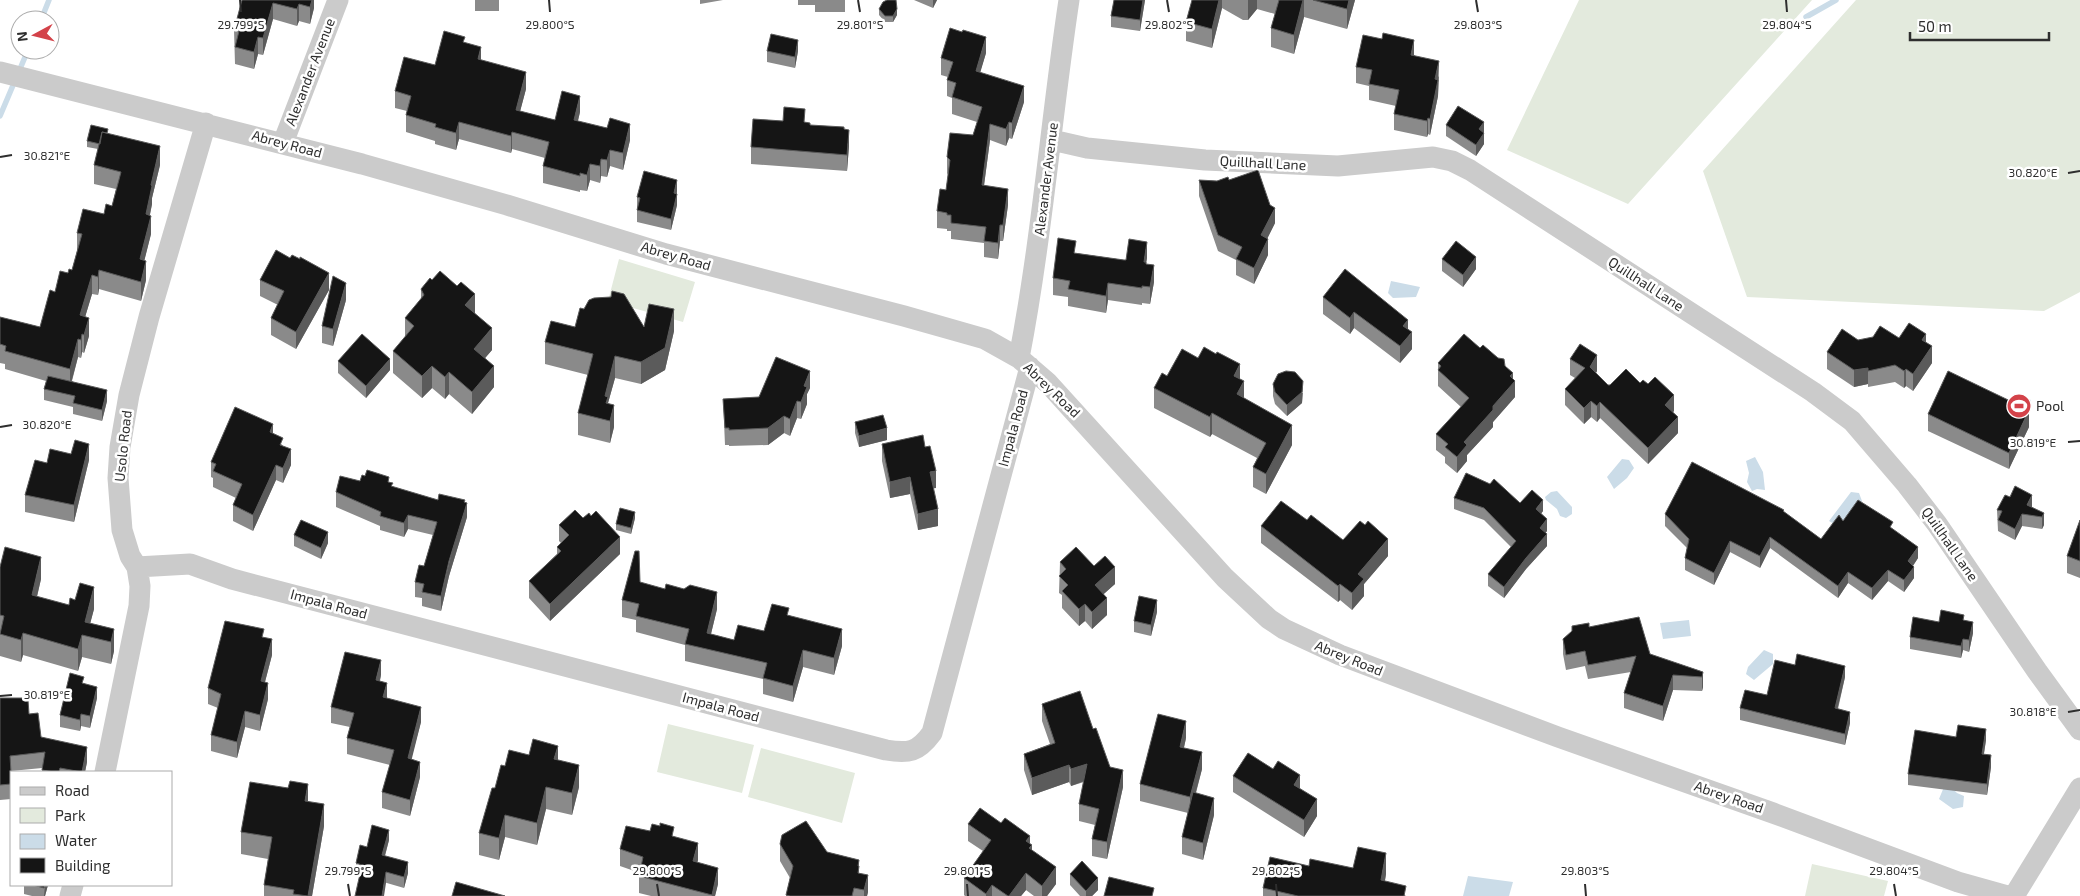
<svg xmlns="http://www.w3.org/2000/svg" width="2080" height="896" viewBox="0 0 2080 896" font-family="'Exo 2',sans-serif">
<style>
.green{fill:#e3eadd}
.water{fill:#cbdce8}
.lines{fill:none;stroke-linecap:round;stroke-linejoin:round}
.stream{stroke:#cbdce8;stroke-width:5.5}
.street{stroke:#cbcbcb;stroke-width:21}
.wall{fill:#8a8a8a}
.shaded-wall{fill:#5b5b5b}
.building{fill:#151515;stroke:#5b5b5b}
.ticks{fill:none;stroke:#2e2e2e;stroke-width:2}
.labels{text-anchor:middle;stroke-width:5;stroke-linejoin:round;paint-order:stroke}
.street-label{font-size:14px;fill:#2e2e2e;stroke:#fff}
.poi-label{font-size:14px;fill:#2e2e2e;stroke:#fff;text-anchor:start}
.ticks-label{font-size:12px;text-anchor:middle;fill:#2e2e2e;stroke:#fff;stroke-width:5;stroke-linejoin:round;paint-order:stroke}
</style>
<rect width="100%" height="100%" fill="#fff"/>
<path class="green" d="M1579 0H1812L1628 204 1507 150Z
M1856 0H2080V292L2044 311 1747 297 1703 171Z
M619 259 695 282 683 322 608 301Z
M668 724 754 745 742 793 657 772Z
M761 748 855 773 842 823 748 797Z
M1812 864 1888 881 1884 896H1805Z"/>
<path class="water" d="M1391 281 1420 287 1416 297 1393 298 1388 293Z
M2014 394 2031 400 2023 418 2007 411Z
M1755 457 1763 472 1765 490 1757 489 1752 491 1747 482 1749 473 1746 461Z
M1622 459 1629 460 1634 468 1627 478 1614 489 1607 477Z
M1557 491 1572 507V514L1566 518 1560 516 1557 509 1546 500 1545 497 1551 492Z
M1851 492 1859 493 1862 501 1843 529 1829 521Z
M1689 620 1691 636 1663 639 1660 623Z
M1764 650 1773 654V664L1754 680 1746 674 1748 667Z
M1946 782 1957 793 1964 796 1963 807 1953 809 1939 799Z
M1468 876 1513 882 1509 896H1463Z"/>
<g class="lines">
<path class="stream" d="M1806 17 1836 0
M41 20 49 0
M0 116 28 50"/>
<path class="street" d="M0 72 362 164 507 205 666 254 904 316 985 339 1019 358 1048 383 1225 578 1269 619 1284 629 1340 655 1558 737 1773 813 1958 882 2008 896
M1052 140 1087 148 1205 160 1338 166 1433 157 1452 161 1470 170 1813 392 1852 421 1907 485 1937 524 2037 671 2080 730
M283 143 338 0
M1019 358C1042 239 1051 119 1069 0
M137 567 190 564 232 579 886 750C909 754 918 752 932 733L1030 367
M105 772 139 606 140 586 137 567 130 556 122 530 118 478 120 447 129 395 149 317 206 123
M70 896 73 885
M2014 896 2080 788"/>
</g>
<path class="wall" d="M242 0H314V8L310 24 299 21 297 26 273 19 263 55 258 54 254 69 235 64 234 30Z
M475 0H499V11H475Z
M700 0H723L700 4Z
M798 0H845V12H815V5H798Z
M914 0H937L933 8Z
M1114 0H1145L1140 31 1111 27V16Z
M1192 0H1355L1347 29 1304 17 1294 54 1271 47V28L1275 14 1257 9 1248 20H1243L1222 8 1212 48 1186 41V22Z
M879 9 897 15 893 22H885L879 15Z
M465 43 481 60 526 89 520 111 555 120 580 112 578 121 630 140 623 170 610 166 607 177 601 176 600 183 590 180 587 191 580 190V192L543 183V166L545 158 512 149 511 153 459 139 456 150 435 144V141L406 132V115L407 111 395 108V91L435 65Z
M767 51H798L795 68 767 62Z
M986 53 980 72 1024 102 1012 139 1009 138 1006 146 990 140 984 185 1008 205 1003 241H1000L998 259 984 257V243L951 239V231H947V229L937 228V211L946 190 948 175 947 173V157L973 135 977 122 952 114V98L947 96V80L948 77 941 75V58Z
M1414 55 1439 77 1438 96 1430 135 1428 134 1427 137 1394 130V114L1396 106 1369 100V86L1356 83V67Z
M805 122 849 146 847 171 751 164V147Z
M1484 122V144L1476 156 1446 136V125Z
M108 134 160 165 152 198V204L150 215 151 234 144 261 146 280 141 301 99 289 98 295 92 294 85 317 89 336 84 353 82 352 81 358 78 357 72 381 107 401 102 421 73 414V407L44 400V389L46 381 5 369V364L0 363V317L40 327 55 292 68 273 72 270 77 251V233L104 214 112 206 116 189 94 184V165L98 149 87 147V141Z
M1199 180 1217 181 1229 180 1275 223 1267 239 1268 255 1254 284 1236 275V260L1218 251 1199 196Z
M677 191V205L671 230 637 222V197Z
M1076 253 1124 260 1147 258 1146 264 1154 282 1150 304 1142 303V305L1108 300 1106 313 1068 306V297L1053 295V278Z
M1442 259 1476 269 1463 287 1442 271Z
M260 280 329 290 296 349 271 335V318L278 305 260 296Z
M421 289 475 314 492 350 485 358 494 387 472 414 449 394 445 399 432 388 422 398 393 373V351L405 337V318L421 299Z
M1323 297 1408 329 1412 349 1400 363 1354 328 1350 334 1323 314Z
M346 300 333 346 322 343V326Z
M575 327H644L674 331 665 370 641 384 615 378 608 403 614 427 610 443 578 435V413L588 375 545 364V342Z
M1899 338 1926 342 1932 363 1913 391 1906 386 1904 388 1895 382 1868 387V384L1854 387 1827 369V352L1858 340Z
M1480 348 1505 366 1513 379 1515 397 1493 422V427L1467 455V461L1457 473 1445 463V457L1436 450V434L1461 407 1438 386V363Z
M1570 359 1597 371 1596 373 1608 385 1640 383 1674 411 1673 412 1678 433 1648 464 1600 418 1597 422 1591 417 1584 424 1565 405V389L1575 378 1570 375Z
M338 361 390 370 366 398 338 373Z
M1167 376 1240 379 1244 398 1292 445 1266 494 1253 487V467L1257 458 1212 434 1210 437 1154 408V388Z
M1273 384 1303 393 1302 403 1287 416 1275 404 1273 396Z
M810 388 807 394V404L801 419 797 418 790 436 784 433 768 445 729 446V445H725L723 399 759 397Z
M1928 414 2029 427 2009 469 1928 431Z
M855 422 887 440 859 447 855 433Z
M273 434 283 446 291 465 283 483 276 480 253 531 233 521V505L236 498 213 487V478L211 477V462Z
M882 444 936 488H933L938 526 918 530 910 494 890 498 882 461Z
M71 454 89 460 74 522 25 512V495L47 463Z
M360 481 389 482 393 487 438 500 465 503 467 517 449 576 441 611 422 606V598L415 597V582L424 566 433 535 408 529 404 537 380 530V526L336 507V492Z
M1454 498 1520 503 1543 511 1541 514 1547 531 1545 533 1547 546 1526 569 1504 598 1488 586V574L1511 547 1484 520 1454 509Z
M2032 507 2031 508 2044 513V525L2042 529 2022 526 2015 540 1998 531 1997 510Z
M1784 512 1821 539 1843 521 1893 529 1918 558 1913 566 1914 578 1904 592 1888 581 1872 600 1848 583 1838 598 1770 548 1760 568 1730 552 1714 585 1685 570V558L1687 548 1665 526V514Z
M635 518 631 534 616 530V524Z
M1307 520 1343 540 1388 556 1364 584V596L1352 610 1340 600 1338 602 1261 543V526Z
M2080 520V578L2067 573V556Z
M559 525 620 554 550 621 529 598V581L557 554V547L561 543 559 541Z
M294 535 328 543 321 559 294 546Z
M1060 562 1094 566 1115 584 1103 594 1107 615 1092 629 1085 621 1079 626 1062 608V595L1059 593Z
M0 567 41 579 37 597 69 605 94 609 90 623 114 629V651L111 664 82 657 78 671 23 655 21 662 0 656Z
M640 582 717 609 711 634 734 640 764 631 789 615 842 646 834 675 803 667 793 702 763 694V679L685 661V645L636 632V620L622 617V600Z
M1157 612 1151 636 1134 632V621Z
M1964 620 1973 633 1969 652 1963 650 1961 658 1910 649V637L1939 622Z
M1589 627 1650 654 1703 672V687L1702 691 1673 690 1663 721 1624 708V693L1631 672 1588 679 1585 666 1566 670 1563 654V639Z
M264 637 272 655 265 682 268 699 260 731 245 727 237 758 211 751V735L218 708 208 704V688Z
M381 675 380 681 387 698 421 722 411 759 420 777 410 816 382 808V792L390 765 347 754V738L350 727 331 723V707Z
M1845 677 1838 709 1850 723 1845 745 1740 720V708L1767 695Z
M84 683 97 698 90 728 81 726 80 731 60 727V715Z
M0 698 29 714 41 737 87 762 85 772H42V768L11 771V799L0 800Z
M1042 704 1093 729 1110 767 1123 787 1107 859 1092 856V839L1095 825 1079 821V804L1084 782 1071 786 1069 782 1032 795 1024 770V754L1050 744 1042 721Z
M1956 737 1986 740 1984 754 1991 767 1987 795 1908 785V774Z
M1186 738 1184 748 1202 769 1196 793 1214 815 1203 860 1182 854V837L1188 813 1140 801V784Z
M529 755 558 760 579 787 572 815 546 809 537 845 505 837 499 860 479 855V833L495 788 505 766Z
M1233 776 1300 789 1317 816 1304 837 1233 792Z
M308 802 324 826 312 896H264V885L268 859 241 854V832Z
M968 824 1030 844 1032 850 1056 884 1047 896H1034L1026 890 1021 896H965L964 895V878L983 851 968 841Z
M674 837 698 860 697 862 718 884 715 896H651L639 893V876L640 873 620 866V849Z
M389 840 385 856 408 873 404 888 356 874V863L367 847Z
M780 844 827 852 859 860V873L868 892 867 896H786L790 878 780 861Z
M1309 866 1353 868 1386 874 1385 881 1406 896H1263V888Z
M1070 874 1098 890 1092 896H1080L1070 885Z
M24 885H48L45 896H32L24 894Z"/>
<path class="shaded-wall" d="M312 0H314V8L310 24V7Z
M933 0H937L933 8Z
M1143 0H1145L1140 31V20Z
M1219 0H1222V8L1212 48V29Z
M1248 0H1257V9L1248 20Z
M1303 0H1304V17L1294 54V35Z
M1349 0H1355L1347 29V9Z
M273 3V19L263 55V38Z
M299 4V21L297 26V9Z
M897 9V15L893 22V16Z
M258 37V54L254 69V52Z
M986 37V53L976 87V71Z
M798 40V51L795 68V57Z
M1414 40V56L1411 55Z
M481 47V64L478 59Z
M1439 61 1438 96 1430 135V119L1435 79Z
M526 72V89L516 127V110Z
M1024 86V102L1012 139V123Z
M580 96V112L574 136V120Z
M1428 118V134L1427 137V121Z
M459 122V139L456 150V133Z
M1009 122V138L1006 146V129Z
M1484 122V144L1476 156V145L1479 129Z
M630 124V140L623 170V153Z
M990 124V140L982 201V185Z
M849 130V146L847 171V155Z
M512 132V149L511 153V136Z
M160 146V165L152 198V204L146 233V214L151 185Z
M610 150V166L607 177V160Z
M601 159V176L600 183V166Z
M590 164V180L587 191V175Z
M677 180V191L674 205V193Z
M1008 189V205L1003 241V225Z
M677 194V205L671 230V219Z
M1275 208V223L1261 251V235Z
M151 216V234L140 278V259Z
M1000 225V241L998 259V243Z
M1268 239V255L1254 284V268Z
M1147 242V258L1146 263 1144 262Z
M1476 257V269L1463 287V275Z
M146 261V280L141 301V282Z
M1154 265V282L1150 304V287Z
M99 270V289L98 295V277Z
M329 273V290L296 349V332Z
M92 275V294L80 334V315Z
M346 283V300L333 346V329Z
M1108 283V300L1106 313V296Z
M475 294V316L465 305Z
M674 309V331L665 370 641 384V362Z
M1354 312V328L1350 334V318Z
M89 318V336L84 353V335Z
M1408 320V337L1412 332V349L1400 363V346L1403 326Z
M492 328V350L474 371V349Z
M82 334V352L81 358V340Z
M1926 334V351L1922 340Z
M78 339V357L70 387V369Z
M1932 346V363L1913 391V374Z
M1597 355V371L1590 383V367Z
M615 356V378L608 403V418L605 396Z
M390 359V370L366 398V386Z
M1240 364V385L1234 376Z
M432 366V388L422 398V376Z
M494 366V387L472 414V392Z
M1868 368V384L1854 387V370Z
M1906 369V386L1904 388V371Z
M810 371V388L807 394V404L801 419V402L804 386Z
M449 372V394L445 399V377Z
M1513 373V383L1515 381V397L1493 422V406L1510 376Z
M1244 381V402L1237 394Z
M1303 381 1302 403 1287 416V405Z
M107 390V401L102 421V410Z
M1674 395V411L1665 421V405Z
M797 401V418L790 436V419Z
M1591 401V417L1584 424V408Z
M1600 402V418L1597 422V406Z
M614 405V427L610 443V421Z
M1493 410V427L1467 455V461L1457 473V457L1464 442Z
M2029 410V427L2009 469V453Z
M1212 413V434L1210 437V417Z
M784 416V433L768 445V428Z
M1678 417V433L1648 464V448Z
M273 424V440L270 432Z
M1292 425V445L1266 494V474Z
M887 428V440L859 447V436Z
M89 444V460L74 522V505Z
M291 449V465L283 483V468Z
M276 465V480L253 531V515Z
M936 471V488L930 489V472Z
M910 477V494L890 498V482Z
M2032 495V507L2028 515 2027 505Z
M465 500V510L467 503V517L449 576 441 611V596Z
M1543 500V511L1536 520V509Z
M938 509V526L918 530V514Z
M635 512V518L631 534V528Z
M2044 513V525L2042 529V517Z
M2022 514V526L2015 540V529Z
M408 515V529L404 537V523Z
M1547 519V531L1540 540V528Z
M328 532V543L321 559V548Z
M1547 534V546L1526 569 1504 598V587L1526 558Z
M620 537V554L550 621V604Z
M1770 537V548L1760 568V556Z
M1388 539V556L1364 584V596L1352 610V593L1358 574Z
M1730 541V552L1714 585V573Z
M1918 547V558L1908 573V561Z
M41 557V579L32 617V595Z
M1115 567V584L1095 602V585Z
M1914 567V578L1904 592V580Z
M1888 570V581L1872 600V588Z
M1848 572V583L1838 598V586Z
M1340 584V600L1338 602V586Z
M94 587V609L87 636 85 622Z
M717 592V609L707 650V633Z
M1107 598V615L1092 629V612Z
M1157 600V612L1151 636V625Z
M1085 604V621L1079 626V609Z
M1973 622V633L1969 652V640Z
M114 629V651L111 664V642Z
M842 629V646L834 675V658Z
M23 633V655L21 662V640Z
M82 635V657L78 671V649Z
M272 639V655L261 697V681Z
M1963 639V650L1961 658V646Z
M803 650V667L793 702V686Z
M381 660V675L376 696V680Z
M1845 666V677L1835 719V708Z
M1703 672V687L1702 691V677Z
M1673 675V690L1663 721V706Z
M268 683V699L260 731V715Z
M387 683V699L383 697Z
M97 687V698L90 728V716Z
M421 707V722L408 774V758Z
M245 711V727L237 758V742Z
M1850 712V723L1845 745V734Z
M81 714V726L80 731V720Z
M1186 721V738L1180 764V747Z
M1986 729V740L1982 765V754Z
M558 746V768L554 759Z
M87 747V762L85 772H82Z
M1202 752V769L1190 814V797Z
M1991 755V767L1987 795V784Z
M420 762V777L410 816V800Z
M1087 764V780L1071 786V769Z
M579 765V787L572 815V793Z
M1069 765V782L1032 795V778Z
M1123 770V787L1107 859V842Z
M1300 775V792L1294 785Z
M308 784V806L305 801Z
M546 787V809L537 845V823Z
M1214 798V815L1203 860V843Z
M1317 799V816L1304 837V820Z
M324 804V826L312 896H308Z
M505 815V837L499 860V838Z
M389 830V840L382 866V855Z
M1030 836V847L1032 845V862L1026 841Z
M698 843V860L693 878V861Z
M1386 853V874L1382 896 1381 880Z
M408 862V873L404 888V877Z
M1056 867V884L1047 896H1042V886Z
M718 868V884L715 896H712Z
M386 872V883L384 896H382Z
M1026 873V890L1021 896H1009Z
M868 875V892L867 896H864V890Z
M1098 878V890L1092 896H1086V891Z
M45 885H48L45 896H44Z
M992 885V896H986V894Z"/>
<path class="building" d="M242 0H312L310 7 299 4 297 9 273 3 263 38 258 37 254 52 235 47 239 31 234 30Z
M887 0H896L897 9 893 16H885L879 9 883 2Z
M1114 0H1143L1140 20 1111 16Z
M1192 0H1219L1212 29 1186 22Z
M1279 0H1303L1294 35 1271 28Z
M1313 0H1349L1347 9Z
M950 28 962 32 963 30 986 37 976 71 1024 86 1012 123 1009 122 1006 129 990 124 982 185 1008 189 1003 225H1000L998 243 984 241 986 227 951 223V215H947V213L937 211 940 189 946 190 950 160 947 157 950 133 973 135 982 107 952 97 956 83 947 80 953 62 941 58Z
M444 31 465 37 463 42 481 47 478 59 526 72 516 110 555 120 562 91 580 96 574 120 607 128 610 118 630 124 623 153 610 150 607 160 601 159 600 166 590 164 587 175 580 173V176L543 166 549 142 512 132 511 136 459 122 456 133 435 127 436 124 406 115 411 96 395 91 404 57 435 65Z
M1383 33 1414 40 1411 55 1439 61 1435 79 1438 80 1430 119 1428 118 1427 121 1394 114 1399 90 1369 84 1372 70 1356 67 1363 35 1382 39Z
M771 34 798 40 795 57 767 51Z
M1458 106 1484 122 1479 129 1484 133 1476 145 1446 125Z
M784 107 805 109 804 122 810 123V125L844 127V129L849 130 847 155 751 147 753 119 783 121Z
M91 125 108 129 107 133 102 132 100 144 87 141Z
M102 132 160 146 151 185 152 186 146 214 151 216 140 259 146 261 141 282 99 270 98 277 92 275 80 315 89 318 84 335 82 334 81 340 78 339 70 369 5 351 6 346 0 344V317L40 327 50 290 55 292 60 271 68 273 69 269 72 270 82 234 77 233 83 209 104 214 106 204 112 206 121 172 94 165Z
M1258 170 1270 205 1275 208 1261 235 1268 239 1254 268 1236 259 1242 247 1218 235 1199 180 1217 181 1228 177 1229 180Z
M644 171 677 180 674 193 677 194 671 219 637 210 640 198 637 197Z
M1058 238 1076 241 1074 253 1124 260H1126L1129 239 1147 242 1144 262H1146V264L1154 265 1150 287 1142 286V288L1108 283 1106 296 1068 289 1070 281 1053 278Z
M1456 241 1476 257 1463 275 1442 259Z
M276 250 290 258 292 255 300 259V257L329 273 296 332 271 318 284 291 260 280Z
M1345 269 1408 320 1403 326 1412 332 1400 346 1354 312 1350 318 1323 297Z
M440 271 457 286 461 282 475 294 465 305 492 328 474 349 494 366 472 392 449 372 445 377 432 366 422 376 393 351 414 326 405 318 424 295 421 289 430 278 432 280Z
M333 276 346 283 333 329 322 326Z
M612 291 624 294 644 327 649 304 674 309 665 348 641 362 615 356 605 396 608 397 606 403 614 405 610 421 578 413 593 354 545 342 551 321 575 327 580 308 584 309 589 300 594 298 611 297Z
M1909 323 1926 334 1922 340 1932 346 1913 374 1906 369 1904 371 1895 365 1868 371V368L1854 370 1827 352 1842 329 1858 340 1873 337 1880 326 1899 338Z
M362 334 390 359 366 386 338 361Z
M1464 334 1480 348 1483 345 1498 358 1504 359 1505 366 1513 373 1510 376 1515 381 1493 406V410L1464 442 1467 445 1457 457 1445 447 1448 444 1436 434 1469 398 1438 370 1441 366 1438 363Z
M1580 344 1597 355 1590 367 1608 385H1610L1626 369 1640 383 1643 380 1648 384 1655 377 1674 395 1665 405 1678 417 1648 448 1600 402 1597 406 1591 401 1584 408 1565 389 1585 368 1570 359Z
M1204 347 1216 354 1217 352 1240 364 1234 376 1244 381 1237 394 1292 425 1266 474 1253 467 1266 443 1212 413 1210 417 1154 388 1162 373 1167 376 1182 349 1198 358Z
M776 357 810 371 804 386 807 387 801 402 797 401 790 419 784 416 768 428 729 430V428H725L723 399 759 397Z
M1286 371 1295 372 1303 381 1302 392 1287 405 1275 392 1273 384 1278 374Z
M1948 371 2029 410 2009 453 1928 414Z
M48 376 107 390 102 410 73 403 75 396 44 389Z
M235 407 273 424 270 432 283 438 280 445 291 449 283 468 276 465 253 515 233 505 242 484 213 471 216 464 211 462Z
M883 415 887 428 859 436 855 422Z
M923 435 925 447 930 446 936 471 930 472 938 509 918 514 910 477 890 482 882 444Z
M75 440 89 444 74 505 25 495 35 460 47 463 50 449 71 454Z
M1692 462 1784 510 1783 511 1821 539 1839 515 1843 521 1858 500 1893 522 1890 527 1918 547 1908 561 1914 567 1904 580 1888 570 1872 588 1848 572 1838 586 1770 537 1760 556 1730 541 1714 573 1685 558 1689 539 1665 514Z
M367 470 389 477 388 482 393 483 391 486 438 500 439 494 465 500 464 502 467 503 449 561 441 596 422 592 424 584 415 582 419 565 424 566 437 522 408 515 404 523 380 516 381 512 336 492 340 476 360 481 362 475 365 476Z
M1466 473 1490 484 1494 479 1520 503 1532 490 1543 500 1536 509 1547 519 1540 528 1547 534 1526 558 1504 587 1488 574 1516 541 1484 508 1454 498Z
M2015 486 2032 495 2027 505 2044 513 2042 517 2022 514 2015 529 1998 520 2002 511 1997 510 2005 495 2010 497Z
M1281 501 1307 520 1311 515 1343 540 1360 521 1365 525 1368 521 1388 539 1358 574 1364 579 1352 593 1340 584 1338 586 1261 526Z
M620 508 635 512 631 528 616 524Z
M575 510 583 518 589 513 591 516 596 511 620 537 550 604 529 581 561 551 557 547 569 535 559 525Z
M301 520 328 532 321 548 294 535Z
M2080 520V561L2067 556Z
M5 547 41 557 32 595 69 605 70 598 75 600 80 583 94 587 85 622 114 629 111 642 82 635 78 649 23 633 21 640 0 634 4 616 0 615V567Z
M1076 547 1094 566 1105 556 1115 567 1095 585 1107 598 1092 612 1085 604 1079 609 1062 591 1068 585 1059 576 1066 569 1060 562Z
M635 551H639L640 582 665 589 666 584 684 589 690 585 717 592 707 633 734 640 738 625 764 631 772 604 789 608 787 615 842 629 834 658 803 650 793 686 763 678 767 663 685 644 689 629 636 616 639 604 622 600Z
M1139 596 1157 600 1151 625 1134 621Z
M1941 610 1964 615 1963 620 1973 622 1969 640 1963 639 1961 646 1910 637 1913 617 1939 622Z
M1639 617 1650 654 1703 672 1702 677 1673 675 1663 706 1624 693 1636 656 1588 665 1585 651 1566 655 1563 639 1572 631V626L1589 623V627Z
M225 621 264 629 262 637 272 639 261 681 268 683 260 715 245 711 237 742 211 735 221 694 208 688Z
M345 652 381 660 376 680 387 683 383 697 421 707 408 758 420 762 410 800 382 792 394 750 347 738 354 713 331 707Z
M1797 654 1845 666 1835 708 1850 712 1845 734 1740 708 1745 690 1767 695 1775 660 1795 665Z
M70 673 84 677 82 683 97 687 90 716 81 714 80 720 60 715Z
M1080 691 1093 729 1096 728 1110 767 1123 770 1107 842 1092 839 1099 809 1079 804 1087 764 1071 769 1069 765 1032 778 1024 754 1055 743 1042 704Z
M0 698H25V701L28 700 29 714 38 713 41 737 87 747 82 772 60 768 59 772H54L42 770 45 752 10 756 11 772V784L0 785Z
M1158 714 1186 721 1180 747 1202 752 1190 797 1140 784Z
M1958 725 1986 729 1982 754 1991 755 1987 784 1908 774 1915 730 1956 737Z
M533 739 558 746 554 759 579 765 572 793 546 787 537 823 505 815 499 838 479 833 492 788H495L501 765 505 766 509 750 529 755Z
M1248 753 1273 769 1278 761 1300 775 1294 785 1317 799 1304 820 1233 776Z
M290 781 308 784 305 801 324 804 308 896 293 894 294 890 264 885 272 837 241 832 250 782 288 788Z
M1193 792 1214 798 1203 843 1182 837Z
M980 808 1001 823 1005 818 1030 836 1026 841 1032 845 1029 848 1056 867 1042 886 1026 873 1009 896H1008L992 885 986 894 964 878 991 840 968 824Z
M806 821 827 852 859 860 858 866H859L858 873 868 875 864 890 854 888 852 896H790L786 895 793 866 780 844 782 835Z
M660 823 674 827 672 836 698 843 693 861 718 868 712 895 639 876 643 857 620 849 626 826 650 831 652 824 660 826Z
M372 825 389 830 382 855 408 862 404 877 386 872 382 896H355L362 865 356 863 360 845 367 847Z
M1358 847 1386 853 1381 880 1406 886 1404 896H1298L1263 888 1270 857 1309 866 1310 859 1353 868Z
M1082 861 1098 878 1086 891 1070 874Z
M1109 877 1154 888 1152 896H1104Z
M456 882 505 896H452Z
M33 885H45L44 888Z"/>
<path class="ticks" d="M240 0 241 12M549 0 550 12M858 0 860 12M1167 0 1169 12M1476 0 1478 12M1786 0 1787 12M0 157 12 155M2068 173 2080 171M0 427 12 425M2068 442 2080 441M0 696 12 695M2068 712 2080 710M348 884 350 896M657 884 659 896M967 884 968 896M1276 884 1277 896M1585 884 1586 896M1894 884 1896 896"/>
<defs>
<symbol id="stadium-disc" viewBox="-11 -11 22 22"><circle r="9.5" fill="#d34249" stroke="#fff"/><path d="M0-5a6.5 5 0 1 0 0 10a6.5 5 0 1 0 0-10ZM-3.5-1.8h7v3.6h-7Z" fill="#fff"/></symbol>
</defs>
<g fill-rule="evenodd">
<use href="#stadium-disc" x="2005" y="392" width="28" height="28"/>
</g>
<g class="labels">
<g class="street-label">
<text transform="translate(310 72) rotate(-69)" y="5">Alexander Avenue</text>
<text transform="translate(287 144) rotate(15)" y="5">Abrey Road</text>
<text transform="translate(1263 163) rotate(3)" y="5">Quillhall Lane</text>
<text transform="translate(1046 179) rotate(-83)" y="5">Alexander Avenue</text>
<text transform="translate(676 256) rotate(16)" y="5">Abrey Road</text>
<text transform="translate(1646 284) rotate(33)" y="5">Quillhall Lane</text>
<text transform="translate(1052 390) rotate(44)" y="5">Abrey Road</text>
<text transform="translate(1013 428) rotate(-75)" y="5">Impala Road</text>
<text transform="translate(123 446) rotate(-84)" y="5">Usolo Road</text>
<text transform="translate(1950 544) rotate(55)" y="5">Quillhall Lane</text>
<text transform="translate(329 604) rotate(15)" y="5">Impala Road</text>
<text transform="translate(1349 658) rotate(22)" y="5">Abrey Road</text>
<text transform="translate(721 707) rotate(15)" y="5">Impala Road</text>
<text transform="translate(1729 797) rotate(19)" y="5">Abrey Road</text>
</g>
<g class="poi-label">
<text x="2036" y="411">Pool</text>
</g>
</g>
<g class="ticks-label">
<text x="241" y="29">29.799°S</text>
<text x="550" y="29">29.800°S</text>
<text x="860" y="29">29.801°S</text>
<text x="1169" y="29">29.802°S</text>
<text x="1478" y="29">29.803°S</text>
<text x="1787" y="29">29.804°S</text>
<text x="47" y="160">30.821°E</text>
<text x="2033" y="177">30.820°E</text>
<text x="47" y="429">30.820°E</text>
<text x="2033" y="447">30.819°E</text>
<text x="47" y="699">30.819°E</text>
<text x="2033" y="716">30.818°E</text>
<text x="348" y="875">29.799°S</text>
<text x="657" y="875">29.800°S</text>
<text x="967" y="875">29.801°S</text>
<text x="1276" y="875">29.802°S</text>
<text x="1585" y="875">29.803°S</text>
<text x="1894" y="875">29.804°S</text>
</g>
<rect x="10" y="771" width="162" height="115" fill="#ffffff" stroke="#ababab"/>
<rect x="20" y="787" width="25" height="8" fill="#cbcbcb" stroke="#ababab"/>
<text x="55" y="796" font-size="15" fill="#2e2e2e">Road</text>
<rect x="20" y="808" width="25" height="15" fill="#e3eadd" stroke="#ababab"/>
<text x="55" y="821" font-size="15" fill="#2e2e2e">Park</text>
<rect x="20" y="834" width="25" height="15" fill="#cbdce8" stroke="#ababab"/>
<text x="55" y="846" font-size="15" fill="#2e2e2e">Water</text>
<rect x="20" y="858" width="25" height="15" fill="#151515" stroke="#ababab"/>
<text x="55" y="871" font-size="15" fill="#2e2e2e">Building</text>
<g transform="translate(35 35) rotate(263)"><circle r="24" fill="#ffffff" stroke="#ababab"/>
<path d="M0-4L9 19L0 12L-9 19Z" fill="#d34249"/>
<text y="-8" font-size="14" font-weight="bold" text-anchor="middle" fill="#2e2e2e">N</text>
</g>
<path d="M1910 32v8h139v-8" fill="none" stroke="#2e2e2e" stroke-width="2.5"/>
<text x="1918" y="32" font-size="15" fill="#2e2e2e" stroke="#ffffff" stroke-width="4" paint-order="stroke">50 m</text>
</svg>
